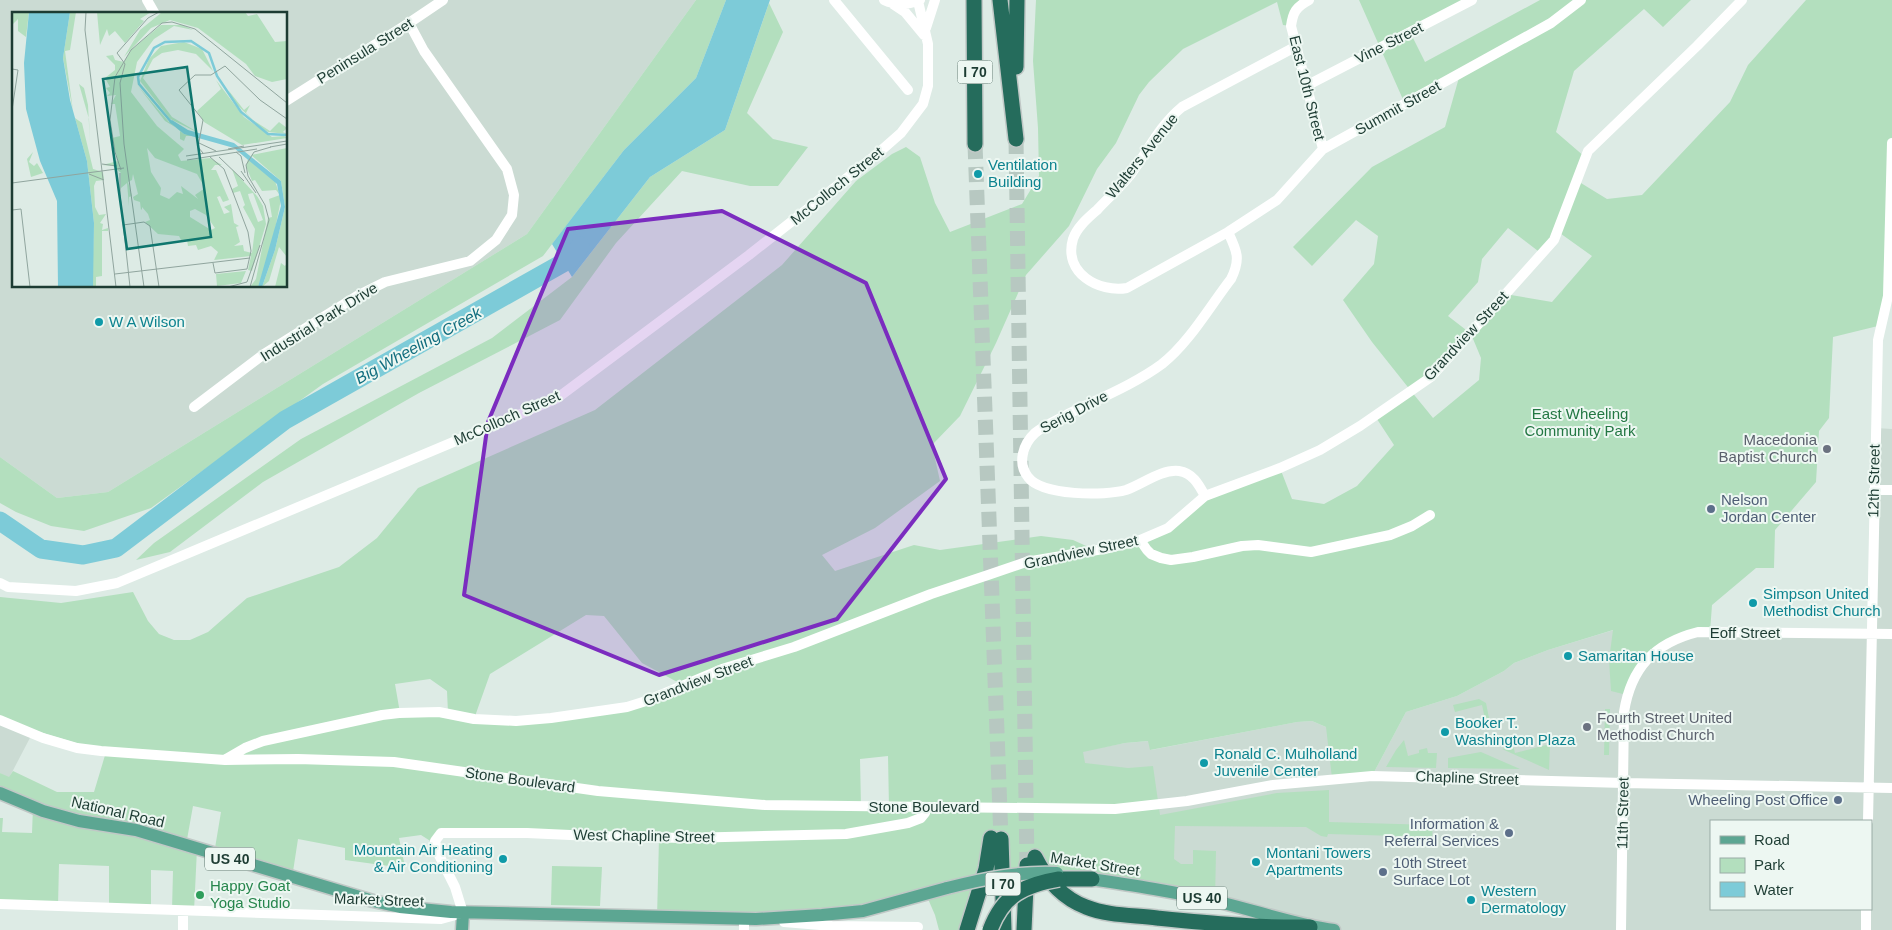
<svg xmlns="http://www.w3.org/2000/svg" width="1892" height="930" viewBox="0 0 1892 930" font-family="Arial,sans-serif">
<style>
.built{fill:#cbdbd3;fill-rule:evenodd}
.green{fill:#b3dfbe;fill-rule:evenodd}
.water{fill:#7dcbd8}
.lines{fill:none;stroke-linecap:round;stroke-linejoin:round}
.river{stroke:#7dcbd8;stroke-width:19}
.highway-tunnel{stroke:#b7c8c1;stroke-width:15;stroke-dasharray:15 8;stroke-linecap:butt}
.major-casing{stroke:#c0c8c6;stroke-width:15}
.highway-casing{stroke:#c0c8c6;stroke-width:18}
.minor{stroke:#fff;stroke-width:10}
.major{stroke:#5ca692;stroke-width:12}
.highway{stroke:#256c5c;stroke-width:15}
.major-bridge-casing{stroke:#c0c8c6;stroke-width:15;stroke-linecap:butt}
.highway-bridge-casing{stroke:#c0c8c6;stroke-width:18;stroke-linecap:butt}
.major-bridge{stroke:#5ca692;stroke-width:12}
.highway-bridge{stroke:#256c5c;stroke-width:15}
.marked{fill:#7b2cbf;fill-opacity:0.2;stroke:#7b2cbf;stroke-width:4;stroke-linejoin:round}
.culture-dot{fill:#0f9aa8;stroke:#edf7f2;stroke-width:2}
.worship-dot{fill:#6b7280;stroke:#edf7f2;stroke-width:2}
.service-dot{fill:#5c6f8a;stroke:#edf7f2;stroke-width:2}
.leisure-dot{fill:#2e9e5b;stroke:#edf7f2;stroke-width:2}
.labels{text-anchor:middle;stroke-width:4;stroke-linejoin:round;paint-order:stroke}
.shield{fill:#edf7f2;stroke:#5b746c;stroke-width:1}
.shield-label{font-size:14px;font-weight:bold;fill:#1d3c33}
.street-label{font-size:15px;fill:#1d3c33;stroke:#edf7f2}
.culture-label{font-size:15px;fill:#0d838f;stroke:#edf7f2;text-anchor:start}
.park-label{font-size:15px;fill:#237743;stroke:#edf7f2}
.worship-label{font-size:15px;fill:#5b616d;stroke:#edf7f2;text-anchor:end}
.service-label{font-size:15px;fill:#4e5e75;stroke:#edf7f2;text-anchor:start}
.leisure-label{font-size:15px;fill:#27864d;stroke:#edf7f2;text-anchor:start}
.water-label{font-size:16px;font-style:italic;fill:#116d7e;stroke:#edf7f2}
.inset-river{fill:none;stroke:#7dcbd8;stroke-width:2.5}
.inset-road{fill:none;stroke:#90a59e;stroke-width:1}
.view{fill:#0f766e;fill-opacity:0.15;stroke:#0f766e;stroke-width:2.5}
.inset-edge{fill:none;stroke:#1d3c33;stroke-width:2.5}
</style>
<rect width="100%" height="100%" fill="#ddebe5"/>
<path class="built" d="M0 0H696L527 234 108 492 57 498 0 457ZM14 14H286V286H14Z
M1876 428 1892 429V930H1296L1297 923 1071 869 1083 751 1125 743 1149 741 1151 750 1297 722 1312 721 1326 727 1372 776 1406 712 1457 696 1504 671 1514 663 1548 650 1617 629 1689 635 1871 633ZM1711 821H1871V909H1711Z
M0 720 32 734 9 778 0 773Z"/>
<path class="green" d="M696 0H726L696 78 624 150 543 256 323 384 151 508 84 531 51 526 16 512 0 503V457L57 498 108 492 527 234Z
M1036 0H1309L1298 6 1291 26 1283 25 1277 2 1183 49 1149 82 1139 95 1116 143 1097 169 1069 226 1026 275 996 343 960 416 932 445 940 481 875 528 822 555 835 571 914 545 940 550 1041 536 1073 540 1095 550 1154 535 1205 496 1280 468 1292 499 1324 504 1357 486 1394 445 1375 416 1411 391 1372 342 1343 300 1374 264 1378 236 1356 220 1312 266 1293 247 1372 167 1445 127 1460 74 1405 104 1359 0H1472L1410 32 1425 62 1540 0H1691L1663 27 1644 9 1574 71 1556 132 1585 157 1576 180 1607 199 1642 195 1730 102 1748 65 1806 0H1892V261L1882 325 1833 337 1829 418 1819 431 1816 482 1775 530 1774 568H1756L1712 605 1710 632 1657 650 1627 695 1611 691 1609 660 1613 630 1548 650 1514 663 1504 671 1457 696 1406 712 1372 776 1332 778 1326 727 1312 721 1297 722 1150 750 1148 741 1125 743 1083 752 1085 763 1128 768 1153 766 1160 815 1277 793 1329 790V822L1433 825 1432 837 1328 834 1327 837 1321 836 1306 827 1175 826 1174 859 1181 864H1193V850L1216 851 1215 902 1092 879 986 878 967 930H939L935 915 925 892 863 911 657 918 659 838 445 832 435 844 421 835 399 838 404 862 389 866 345 860V848L298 839 292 878 214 854 221 812 193 806 186 845 197 849 194 911 172 910 173 871 151 870V910L109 908V866L59 864 58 906 0 904V818H3L2 832 32 833 33 807 0 793V773L9 777 13 771 57 792H94L106 752 0 720V597L61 603 133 592 148 621 159 634 174 640H190L208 632 247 598 339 567 377 538 418 488 595 410 782 265 856 181 892 154 906 147 920 157 935 203 950 232 1022 204 1039 176 1038 128 1033 61ZM1508 228 1542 254 1557 231 1592 256 1552 302 1505 294 1470 333 1448 316 1478 282 1482 259ZM1471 334 1481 358 1479 380 1433 418 1411 391ZM586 615 604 616 642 663 681 684 627 707 493 721 474 719 490 674ZM430 679 447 691 448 713H400L395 684ZM888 756 889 807H861L860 759Z
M769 3 783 32 747 113 773 139 808 147 778 186H750L682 171 616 243 560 320 419 393 263 482 170 552 136 560 154 543 301 439 492 338 572 277 650 177 725 130Z
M1479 699 1486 703 1489 718 1485 719 1482 705 1455 712 1453 705Z
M1605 709H1610L1609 755H1604Z
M1404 740 1408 756 1419 753V750L1427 748 1428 753H1437L1436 768 1386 767 1396 750Z
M1550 744 1549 770 1502 749 1513 745 1515 753Z
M1481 752 1520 769 1448 768V758Z
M552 866 602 867 600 906 551 905Z"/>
<path class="water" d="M726 0H770L725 130 650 177 572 277 552 244 624 150 696 78Z"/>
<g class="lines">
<path class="river" d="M0 521 41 549 83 555 116 548 285 420 570 259 580 246"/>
<path class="highway-tunnel" d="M1016 139 1027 865
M975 144 1001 839"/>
<defs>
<path id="major" d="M0 793 43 811 79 821 136 830 373 901 400 907 451 912 756 919 822 915 863 911 947 888
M1084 878C1131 885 1178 892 1223 903 1260 912 1297 925 1334 930
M462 930 463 913"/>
<path id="highway" d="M974 0 975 144
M1000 0 1016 139
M1016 67 1017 0
M1001 839 1004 930
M1035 857C1046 879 1062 898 1086 907 1108 916 1134 915 1157 918 1208 923 1258 928 1310 927
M1059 879H1092
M967 930 986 869 991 838
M1024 930 1027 865"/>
</defs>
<use href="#major" class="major-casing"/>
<use href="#highway" class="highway-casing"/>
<path class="minor" d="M147 0 155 14
M834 0 908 90
M884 0C896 6 907 5 920 0
M1309 0C1296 7 1293 12 1291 26L1323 149
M893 4 905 12 924 35
M926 28 935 0
M1295 47 1182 107C1159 126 1148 151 1131 174 1121 187 1108 198 1097 210 1088 218 1077 227 1073 239 1063 273 1099 293 1127 288L1228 232 1277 200 1323 149 1551 23 1581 0
M1306 86 1472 0
M286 101 409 23 443 0
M194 407 264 354 357 296 385 282 470 261 496 240 512 215 514 195 507 169 424 51 409 23
M1874 490H1892
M1205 496C1199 485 1193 473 1179 471 1161 469 1143 484 1126 490 1105 496 1042 496 1028 477 1017 463 1023 444 1035 433 1044 425 1058 420 1068 414 1098 399 1135 384 1162 364 1189 343 1210 306 1231 279 1241 259 1237 251 1228 232
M1140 540 1147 550 1151 554 1161 558 1171 560 1193 557 1242 546 1258 545 1311 552 1390 535 1412 526 1430 515
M0 583 8 587 76 591 117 583 556 399 749 255 876 155 901 133 923 104 928 86V44L918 1
M0 720 43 738 77 748 101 751 225 760 298 759 394 762 598 791 765 805 1115 809 1187 801 1273 785 1372 776 1624 783 1892 788
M226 759 245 748 263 741 382 715 399 713 439 712 474 719 516 721 551 718 627 707 646 701 722 669 794 647 931 594 988 575 1026 562 1109 548 1140 540 1168 528 1205 496 1280 468 1320 450 1360 426 1431 377 1554 240 1588 151 1697 46 1742 0
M1868 821 1878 340 1888 296 1892 143
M0 904 441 919 463 913 455 887 438 853 435 841 441 833H527L592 836 686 838 846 834 908 823 921 818 925 813 927 807
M784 922 832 926 918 927
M183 930V911
M744 930V920
M1621 930 1624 712C1631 668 1654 643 1698 632L1892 634
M1866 930V909"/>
<use href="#major" class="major"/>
<use href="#highway" class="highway"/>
<defs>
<path id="major-bridge" d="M947 888C983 879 1019 871 1057 873"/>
<path id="highway-bridge" d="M990 930C1003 895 1024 885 1059 879"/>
</defs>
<use href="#major-bridge" class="major-bridge-casing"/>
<use href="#highway-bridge" class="highway-bridge-casing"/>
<use href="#major-bridge" class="major-bridge"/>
<use href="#highway-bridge" class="highway-bridge"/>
</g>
<path class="marked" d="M722 211 866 283 946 479 837 619 659 675 464 595 488 422 568 229Z"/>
<g class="culture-dot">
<circle cx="978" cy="174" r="5"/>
<circle cx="99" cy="322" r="5"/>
<circle cx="1753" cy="603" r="5"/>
<circle cx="1568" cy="656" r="5"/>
<circle cx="1445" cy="732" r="5"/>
<circle cx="1204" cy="763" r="5"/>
<circle cx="503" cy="859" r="5"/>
<circle cx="1256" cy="862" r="5"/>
<circle cx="1471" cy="900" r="5"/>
</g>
<g class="worship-dot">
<circle cx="1827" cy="449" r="5"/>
<circle cx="1587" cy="727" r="5"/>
</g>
<g class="service-dot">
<circle cx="1711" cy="509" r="5"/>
<circle cx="1838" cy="800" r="5"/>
<circle cx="1509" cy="833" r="5"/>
<circle cx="1383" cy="872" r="5"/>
</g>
<circle class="leisure-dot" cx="200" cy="895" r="5"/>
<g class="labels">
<g class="shield">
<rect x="957.5" y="60.5" width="35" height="23" rx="4"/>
<rect x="205" y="847.5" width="50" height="23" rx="4"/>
<rect x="985.5" y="872.5" width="35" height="23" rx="4"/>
<rect x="1177" y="886.5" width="50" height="23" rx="4"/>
</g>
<g class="shield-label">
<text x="975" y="77">I 70</text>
<text x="230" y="864">US 40</text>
<text x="1003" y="889">I 70</text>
<text x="1202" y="903">US 40</text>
</g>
<g class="street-label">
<text transform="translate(1389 43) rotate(-27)" y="5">Vine Street</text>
<text transform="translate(365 51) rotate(-32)" y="5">Peninsula Street</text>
<text transform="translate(1307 88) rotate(76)" y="5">East 10th Street</text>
<text transform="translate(1398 108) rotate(-29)" y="5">Summit Street</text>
<text transform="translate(1142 156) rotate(-51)" y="5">Walters Avenue</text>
<text transform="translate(837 186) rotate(-39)" y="5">McColloch Street</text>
<text transform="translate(319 322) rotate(-32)" y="5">Industrial Park Drive</text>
<text transform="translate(1466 336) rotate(-47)" y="5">Grandview Street</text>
<text transform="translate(1074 412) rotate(-28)" y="5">Serig Drive</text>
<text transform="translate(507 418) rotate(-24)" y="5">McColloch Street</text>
<text transform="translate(1874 481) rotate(-89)" y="5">12th Street</text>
<text transform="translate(1081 552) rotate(-12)" y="5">Grandview Street</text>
<text x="1745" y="638">Eoff Street</text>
<text transform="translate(698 681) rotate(-21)" y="5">Grandview Street</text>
<text transform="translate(1467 778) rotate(2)" y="5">Chapline Street</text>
<text transform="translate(520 780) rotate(8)" y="5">Stone Boulevard</text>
<text x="924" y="812">Stone Boulevard</text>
<text transform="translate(118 812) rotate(13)" y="5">National Road</text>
<text transform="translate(1623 813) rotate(-89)" y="5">11th Street</text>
<text transform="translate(644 836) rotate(1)" y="5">West Chapline Street</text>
<text transform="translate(1095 864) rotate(9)" y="5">Market Street</text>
<text transform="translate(379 900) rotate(2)" y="5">Market Street</text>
</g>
<g class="culture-label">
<text x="988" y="170">Ventilation<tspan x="988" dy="17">Building</tspan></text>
<text x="109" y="327">W A Wilson</text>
<text x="1763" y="599">Simpson United<tspan x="1763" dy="17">Methodist Church</tspan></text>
<text x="1578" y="661">Samaritan House</text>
<text x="1455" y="728">Booker T.<tspan x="1455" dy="17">Washington Plaza</tspan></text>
<text x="1214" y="759">Ronald C. Mulholland<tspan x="1214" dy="17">Juvenile Center</tspan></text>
<text x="493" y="855" text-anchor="end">Mountain Air Heating<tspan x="493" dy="17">&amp; Air Conditioning</tspan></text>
<text x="1266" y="858">Montani Towers<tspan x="1266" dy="17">Apartments</tspan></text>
<text x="1481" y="896">Western<tspan x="1481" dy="17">Dermatology</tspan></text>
</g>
<g class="park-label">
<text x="1580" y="419">East Wheeling<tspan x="1580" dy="17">Community Park</tspan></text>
</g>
<g class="worship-label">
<text x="1817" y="445">Macedonia<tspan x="1817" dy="17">Baptist Church</tspan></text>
<text x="1597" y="723" text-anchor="start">Fourth Street United<tspan x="1597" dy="17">Methodist Church</tspan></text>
</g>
<g class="service-label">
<text x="1721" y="505">Nelson<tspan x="1721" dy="17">Jordan Center</tspan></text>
<text x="1828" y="805" text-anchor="end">Wheeling Post Office</text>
<text x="1499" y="829" text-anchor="end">Information &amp;<tspan x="1499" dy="17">Referral Services</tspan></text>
<text x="1393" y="868">10th Street<tspan x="1393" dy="17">Surface Lot</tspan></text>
</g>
<g class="leisure-label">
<text x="210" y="891">Happy Goat<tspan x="210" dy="17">Yoga Studio</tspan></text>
</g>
<g class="water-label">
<text transform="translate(418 345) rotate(-29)" y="6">Big Wheeling Creek</text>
</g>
</g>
<g transform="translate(12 12)">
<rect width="275" height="275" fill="#ddebe5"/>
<path d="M17 0 14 25 6 19V7L0 13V1ZM58 0H64L58 38 53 39 61 99 51 46ZM85 0H139L128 7 132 9 113 31 103 19 97 24 95 17 88 33ZM233 0 236 4 245 2 263 30 275 29V67L260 70 243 64 234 52 186 16 158 8 139 16 112 45 128 18 149 1ZM149 13H171L181 18 162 14 142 27 125 50 119 80 145 114 172 137 166 143 169 149 198 146 210 153H203L199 158H204L217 188 211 190 208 184 205 185 212 202 218 200 212 195 219 192 222 211 227 214 224 215 228 230 222 234 231 233 232 239 240 241 243 217 231 195 233 193 228 179 221 181 220 177 226 174 220 157 245 184 251 194 254 212 240 259 236 258 239 244 202 248 206 240 199 234 186 238 184 233 176 234 175 228H169L167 224 146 222 133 210 138 208 136 202 130 195V197L129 198 128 190 122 188 121 185 126 182 121 162 120 168 116 170 120 184 117 185V194L115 171 109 176V161L101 154 90 153 106 149 100 126 108 124 103 92H99L104 83 95 84 98 81 94 76 98 75 93 66 103 58V53L94 44 101 43 103 48 112 50 119 38ZM135 136 143 146 185 162 193 176 183 183 186 187 169 174 171 182 165 180 157 187 148 183 149 176 139 160ZM241 181 251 208 246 210 237 186 236 182ZM183 197 194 203 203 216 199 218 178 205V199ZM172 30 190 37 201 59 184 42 166 38 150 41 141 47 131 66 160 105 187 121 158 107 128 69 137 47 149 34ZM204 68 232 105 260 125 272 124 275 126 230 133 192 110 185 99 209 77ZM67 72 72 76 76 93 78 133 77 107ZM126 74 157 110 172 122 184 124H174L172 129 168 127V118L153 109ZM217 79 232 98 238 93 234 101 241 108 258 119 267 110 275 116 271 120 275 122 256 120 248 115 219 87ZM63 106 70 111 81 157 91 160 92 168 84 169 82 174 83 195 87 203 94 202 88 211 91 212 90 218 96 216V219H90V264L84 265V275L80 274 82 211 75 149ZM275 136V245L267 235 257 269 250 275 263 238 273 195 269 169 239 143ZM21 140 17 150 22 154 25 151 31 161 19 165 15 147ZM236 147 263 169 269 187 260 233 246 275H238L244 267 256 206 260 205 257 187 268 183 264 178 250 179 243 168 240 169 234 154ZM269 251 273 254 275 251V275H263ZM234 259 229 271 205 274 204 262Z" fill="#b3dfbe" fill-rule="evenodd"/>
<path d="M17 0H58L51 46 58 88 75 149 82 211 81 275H46L45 189 28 149 14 97 12 51ZM160 108 176 118 222 131 269 169 273 195 263 238 250 275H246L269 194 265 172 222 136 172 122 157 110Z" fill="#7dcbd8"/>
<path class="inset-river" d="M160 111 127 72 126 65 142 36 153 30 179 29 197 41 205 64 229 100 256 122 275 123"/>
<path class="inset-road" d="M74 0 73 18 104 275M0 57 6 58 0 98M187 131 204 139M258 135 275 132M216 137 232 134M224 140 229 144 233 161M191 141 186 135 191 108 167 78 183 63H199L213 54 248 88 275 107M174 144 275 129M198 145 212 157 236 220 239 239 235 257 203 261 201 251M207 145 232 169M175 148 245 137M90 152 105 154M109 158 103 140 98 108 103 65 119 38 150 11 160 10 183 17 275 91M229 159 244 181M77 162 92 168M0 171 112 156M108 183 118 275M108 184V161M0 198 9 197 18 275M111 213 132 210 138 214 147 275M103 262 238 246M132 275 112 132 108 71 113 52 105 41 136 6 147 0M216 275 235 270 248 233M238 275 257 208 253 193 236 164 234 153 242 140 259 135"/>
<path class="view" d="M175 55 199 225 115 237 91 67Z"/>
<rect width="275" height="275" class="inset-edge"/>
</g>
<rect x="1710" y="820" width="162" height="90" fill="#edf7f2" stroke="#9aaca6"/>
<rect x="1720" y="836" width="25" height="8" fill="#5ca692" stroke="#9aaca6"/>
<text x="1754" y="845" font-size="15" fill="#1d3c33">Road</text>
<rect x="1720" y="858" width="25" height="15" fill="#b3dfbe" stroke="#9aaca6"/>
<text x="1754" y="870" font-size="15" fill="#1d3c33">Park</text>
<rect x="1720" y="882" width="25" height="15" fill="#7dcbd8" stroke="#9aaca6"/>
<text x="1754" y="895" font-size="15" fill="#1d3c33">Water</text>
</svg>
